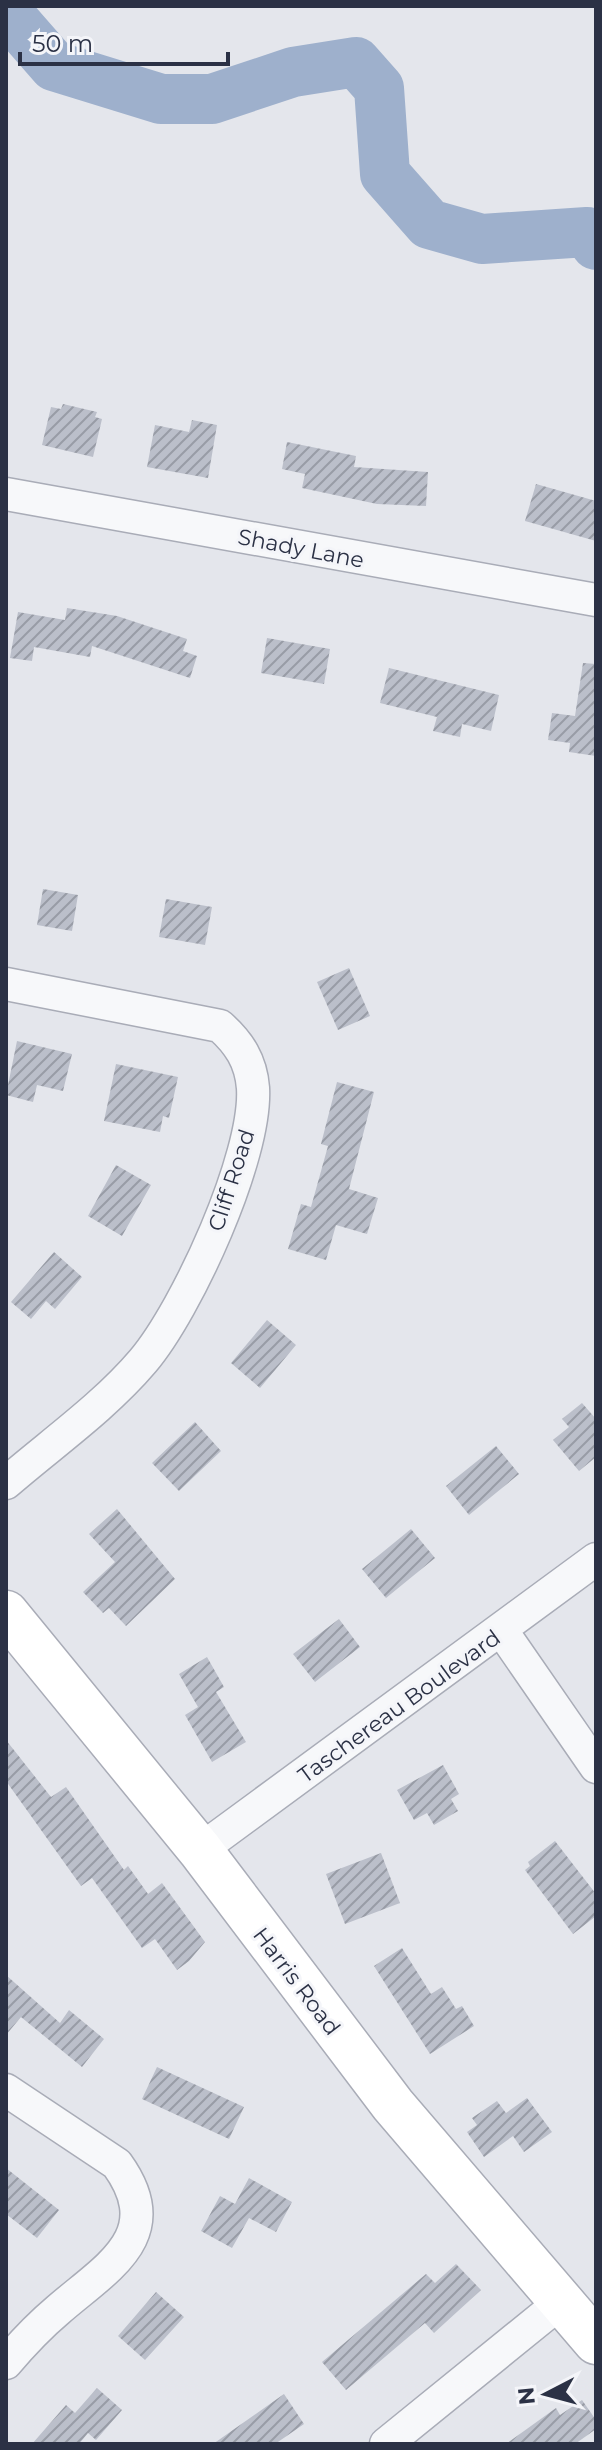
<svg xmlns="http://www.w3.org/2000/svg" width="602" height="2450" viewBox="0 0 602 2450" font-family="Montserrat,sans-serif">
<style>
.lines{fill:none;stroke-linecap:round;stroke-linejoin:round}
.river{stroke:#9eb0cc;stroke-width:50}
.building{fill:url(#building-hatch)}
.street-casing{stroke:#a9acb7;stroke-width:35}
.secondary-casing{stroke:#a9acb7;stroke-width:47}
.street{stroke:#f7f8fa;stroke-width:32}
.secondary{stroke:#fff;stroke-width:44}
.labels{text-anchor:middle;stroke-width:6;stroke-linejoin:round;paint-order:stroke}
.street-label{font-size:22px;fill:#2b3145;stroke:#f4f5f9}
</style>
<defs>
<pattern id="building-hatch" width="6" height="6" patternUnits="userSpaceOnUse" patternTransform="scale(2)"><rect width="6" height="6" fill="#bbbfca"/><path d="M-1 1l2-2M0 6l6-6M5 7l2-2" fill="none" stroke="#989ca6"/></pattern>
</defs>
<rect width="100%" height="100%" fill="#e4e6ec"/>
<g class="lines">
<path class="river" d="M6 11 54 66 161 99H212L293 72 356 62 379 88 385 174 429 224 482 239 587 232 596 245"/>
</g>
<path class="building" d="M63 404 97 412 95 417 102 419 93 457 42 445 51 407 61 409Z
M192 420 217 425 208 478 147 467 155 425 189 432Z
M287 442 356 456 354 467 428 472 426 506 377 504 302 488 305 474 282 469Z
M536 484 596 501V541L525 521Z
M67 608 117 616 187 639 183 651 197 656 190 678 92 646 90 657 34 647 32 661 10 658 18 612 65 620Z
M267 638 330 649 324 684 261 673Z
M583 663 596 664V756L569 752 570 743 548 740 552 713 575 716Z
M389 668 499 695 491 731 462 724 460 737 433 731 437 717 380 703Z
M43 889 78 895 72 931 37 925Z
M166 899 212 907 205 945 159 937Z
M349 968 370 1016 338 1030 317 982Z
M17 1041 72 1054 63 1091 37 1085 33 1102 6 1095Z
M116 1064 178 1077 169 1118 163 1116 160 1132 104 1121Z
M337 1082 374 1092 349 1189 378 1198 367 1234 336 1225 326 1260 288 1249 301 1204 311 1207 328 1146 321 1144Z
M116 1165 151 1185 122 1236 88 1216Z
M54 1252 82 1277 55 1309 46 1301 31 1319 11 1302Z
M267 1320 296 1345 260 1388 231 1363Z
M582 1403 596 1419V1457L579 1471 553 1440 569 1427 562 1419Z
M195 1422 221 1451 179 1491 152 1463Z
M496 1446 519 1474 469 1515 446 1486Z
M117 1509 175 1579 126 1626 109 1608 103 1613 83 1592 115 1562 89 1534Z
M411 1529 435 1558 386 1598 362 1569Z
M339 1619 360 1647 315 1682 293 1654Z
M207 1657 224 1687 216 1692 246 1742 212 1762 185 1715 198 1707 179 1674Z
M6 1740 51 1797 66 1787 124 1870 128 1866 148 1894 162 1883 205 1942 189 1961 177 1970 155 1939 142 1948 92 1878 81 1886 6 1781Z
M443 1765 459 1794 451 1799 458 1811 434 1825 427 1813 414 1820 397 1790Z
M555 1841 596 1894V1916L573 1934 525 1870 530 1866 528 1862Z
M381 1853 400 1903 345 1924 326 1874Z
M402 1948 431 1994 442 1987 456 2009 462 2006 474 2026 430 2054 374 1966Z
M6 1975 60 2023 69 2010 104 2039 82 2067 21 2017 6 2035Z
M157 2067 244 2107 229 2139 142 2099Z
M527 2098 552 2132 524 2152 513 2136 484 2157 467 2132 477 2125 472 2118 497 2101 506 2113Z
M6 2168 59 2210 37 2238 6 2214Z
M249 2178 292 2202 276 2232 249 2218 232 2248 201 2231 220 2196 235 2204Z
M456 2264 481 2290 434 2333 425 2323 346 2390 322 2362 426 2274 435 2283Z
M156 2292 184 2317 145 2360 118 2336Z
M97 2388 122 2410 96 2440 88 2433 79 2444H32L66 2405 75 2413Z
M284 2394 304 2424 275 2444H213Z
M582 2400 596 2420V2429L575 2444H506L556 2408 560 2415Z"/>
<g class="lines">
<defs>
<path id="street" d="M6 494 596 600
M6 984 220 1026C239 1043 251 1061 253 1088 257 1156 187 1309 143 1361 104 1407 51 1444 6 1483
M502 1631 596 1767
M200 1850 596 1559
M6 2090 117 2164C169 2236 106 2268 58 2310 39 2326 22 2344 6 2363
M386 2444 561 2302"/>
<path id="secondary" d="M6 1613 200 1850 393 2105 596 2342"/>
</defs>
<use href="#street" class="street-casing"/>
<use href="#secondary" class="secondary-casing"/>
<use href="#street" class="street"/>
<use href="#secondary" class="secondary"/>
</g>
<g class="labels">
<g class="street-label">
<text transform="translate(301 548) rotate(11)" y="8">Shady Lane</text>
<text transform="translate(231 1180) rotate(-72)" y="8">Cliff Road</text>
<text transform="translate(399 1706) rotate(-36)" y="8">Taschereau Boulevard</text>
<text transform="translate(297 1981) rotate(53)" y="8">Harris Road</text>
</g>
</g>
<rect width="602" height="2450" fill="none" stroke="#2b3145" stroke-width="16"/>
<g transform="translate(546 2394) rotate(264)" stroke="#f4f5f9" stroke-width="6" paint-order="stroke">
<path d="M0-6L14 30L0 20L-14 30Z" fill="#2b3145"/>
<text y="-12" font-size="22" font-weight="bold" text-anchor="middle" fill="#2b3145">N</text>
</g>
<path d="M20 52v12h208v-12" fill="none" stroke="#2b3145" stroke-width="4"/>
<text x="32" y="52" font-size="24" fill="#2b3145" stroke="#f4f5f9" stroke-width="6" paint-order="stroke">50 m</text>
</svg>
